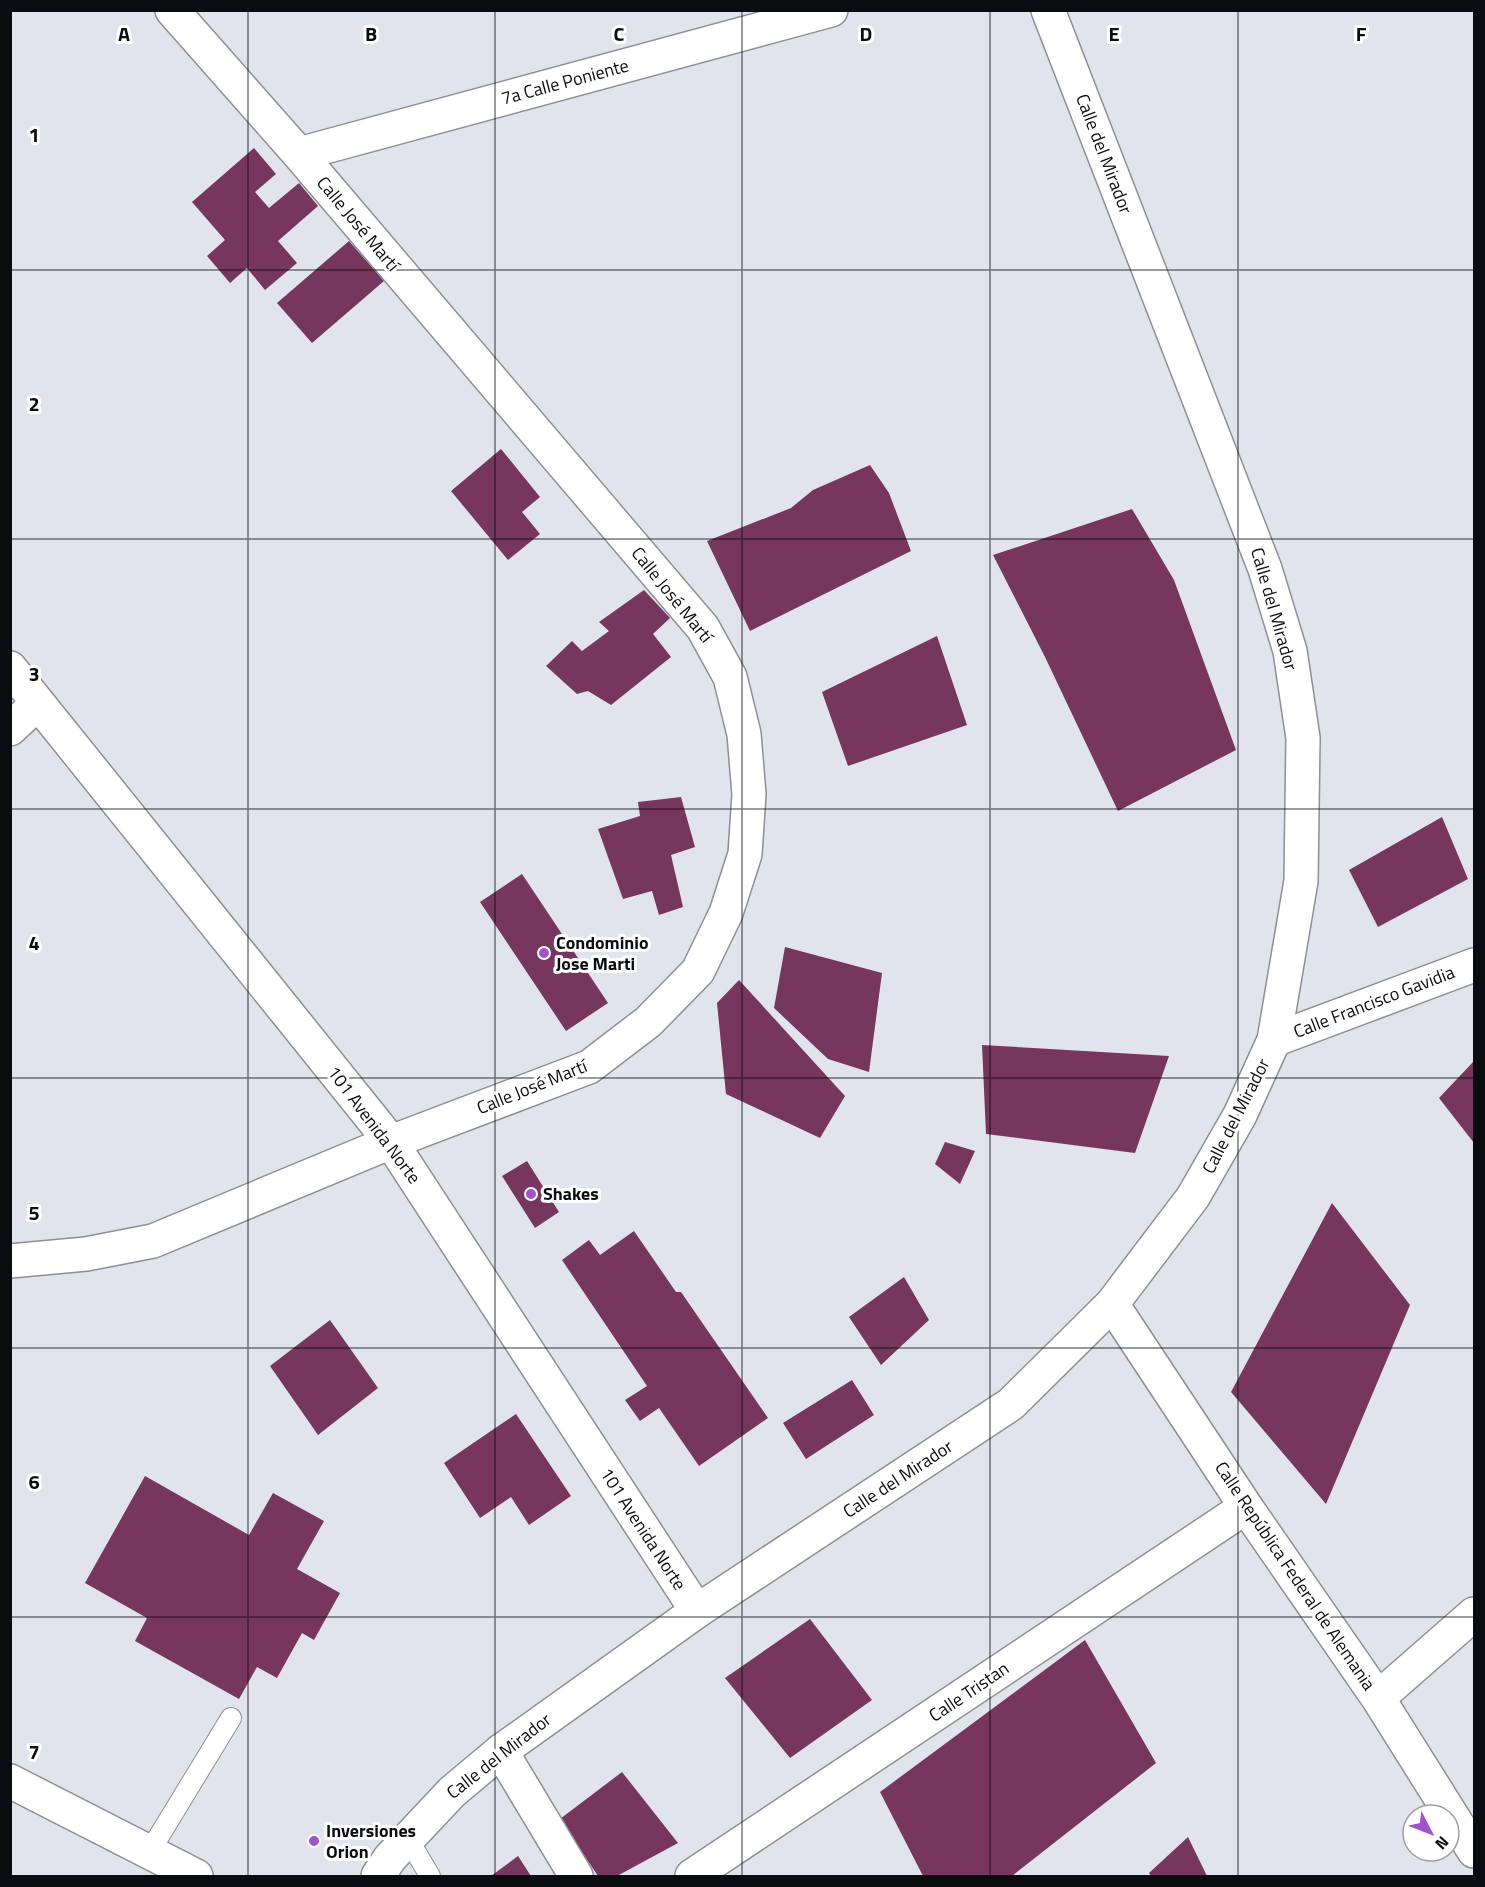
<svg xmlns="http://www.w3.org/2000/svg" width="1485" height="1887" viewBox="0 0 1485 1887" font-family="'Titillium Web',sans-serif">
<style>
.building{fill:#76365e}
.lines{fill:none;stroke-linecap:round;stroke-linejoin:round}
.service-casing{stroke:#8c8f96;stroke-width:22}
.minor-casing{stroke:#8c8f96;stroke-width:36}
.tertiary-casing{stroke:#8c8f96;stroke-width:36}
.service{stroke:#fff;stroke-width:20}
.minor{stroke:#fff;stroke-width:33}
.tertiary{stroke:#fff;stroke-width:33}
.grid{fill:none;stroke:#0b0c0f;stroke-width:1.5;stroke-opacity:0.55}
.poi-dot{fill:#9f55c8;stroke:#fff;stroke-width:2}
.labels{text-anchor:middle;stroke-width:6;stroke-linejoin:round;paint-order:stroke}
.street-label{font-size:18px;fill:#0b0c0f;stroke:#fff}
.poi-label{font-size:18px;font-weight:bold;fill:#0b0c0f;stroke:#fff;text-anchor:start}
.grid-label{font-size:20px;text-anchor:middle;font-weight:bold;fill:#0b0c0f;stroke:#fff;stroke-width:6;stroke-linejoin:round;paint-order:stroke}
</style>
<rect width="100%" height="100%" fill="#e1e4ec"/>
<path class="building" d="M254 148 276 174 255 192 269 208 299 183 318 206 278 241 297 263 265 290 247 268 230 283 207 256 225 240 192 202Z
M349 241 384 281 312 343 277 303Z
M501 449 540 497 522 512 540 534 508 560 451 491Z
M870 465 889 493 911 551 750 631 707 541 791 508 813 490Z
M1132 509 1174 580 1236 750 1118 811 1045 657 993 555Z
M644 590 670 618 653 634 671 657 611 705 588 691 577 694 546 666 572 641 582 651 609 631 599 622Z
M937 636 967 725 848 766 822 692Z
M681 797 695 847 671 855 683 907 659 915 652 891 623 899 598 829 640 816 638 802Z
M1442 817 1468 879 1378 927 1349 870Z
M522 874 608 1003 566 1031 480 902Z
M785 947 882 973 869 1072 828 1059 774 1008Z
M739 980 845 1096 820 1138 726 1094 717 1003Z
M982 1045 1169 1056 1135 1153 986 1134Z
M1474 1061V1143L1439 1098Z
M945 1142 975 1151 960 1184 935 1164Z
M527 1161 559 1212 535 1228 502 1176Z
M1332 1203 1410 1305 1326 1504 1231 1392Z
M634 1231 676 1292H681L768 1418 699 1466 659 1408 640 1421 625 1400 647 1386 562 1260 589 1240 600 1255Z
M904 1277 929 1320 881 1365 849 1317Z
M330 1320 378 1388 318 1435 270 1366Z
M852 1380 874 1415 806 1459 783 1423Z
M516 1414 571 1496 529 1525 511 1497 480 1518 444 1463Z
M145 1476 249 1535 273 1493 324 1521 297 1569 340 1593 314 1640 302 1633 277 1678 257 1667 239 1699 135 1641 147 1618 85 1583Z
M810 1619 872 1700 790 1758 725 1678Z
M1085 1640 1156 1763 1012 1876H923L880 1792Z
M622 1772 678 1843 617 1876H598L560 1819Z
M1188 1837 1207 1876H1151L1149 1873Z
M518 1856 531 1876H491Z"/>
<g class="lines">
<defs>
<path id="service" d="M408 1839 430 1876
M150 1851 231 1718"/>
<path id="minor" d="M299 154 831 10
M10 668 391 1142 697 1611
M10 729 38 703
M1274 1040 1474 965
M10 1261 86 1254 153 1241 391 1142 589 1067 648 1022 698 971 726 913 745 854 749 794 744 734 730 677 703 628 299 154 172 10
M1112 1304 1246 1507 1378 1698 1474 1851
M1378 1698 1474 1614
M501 1751 576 1876
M10 1781 196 1876
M692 1876 1246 1507"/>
<path id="tertiary" d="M378 1876 390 1858 452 1792 501 1751 697 1611 1011 1404 1112 1304 1193 1197 1240 1115 1274 1040 1301 881 1303 738 1290 651 1265 569 1048 10"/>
</defs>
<use href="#service" class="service-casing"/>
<use href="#minor" class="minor-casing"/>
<use href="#tertiary" class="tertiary-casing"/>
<use href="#service" class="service"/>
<use href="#minor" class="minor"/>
<use href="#tertiary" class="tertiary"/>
</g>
<path class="grid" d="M248 10V1876M495 10V1876M742 10V1876M990 10V1876M1238 10V1876M10 270H1474M10 539H1474M10 809H1474M10 1078H1474M10 1348H1474M10 1617H1474"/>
<g class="poi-dot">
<circle cx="544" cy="953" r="6"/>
<circle cx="531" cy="1194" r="6"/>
<circle cx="314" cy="1841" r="6"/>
</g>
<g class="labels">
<g class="street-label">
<text transform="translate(565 82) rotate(-15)" y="6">7a Calle Poniente</text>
<text transform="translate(1104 154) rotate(69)" y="6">Calle del Mirador</text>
<text transform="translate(358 224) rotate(50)" y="6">Calle José Martí</text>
<text transform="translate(672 595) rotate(51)" y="6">Calle José Martí</text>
<text transform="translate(1274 609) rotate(74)" y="6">Calle del Mirador</text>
<text transform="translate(1374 1002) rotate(-21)" y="6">Calle Francisco Gavidia</text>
<text transform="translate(532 1087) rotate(-22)" y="6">Calle José Martí</text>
<text transform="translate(1236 1116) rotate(-63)" y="6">Calle del Mirador</text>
<text transform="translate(374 1125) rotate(53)" y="6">101 Avenida Norte</text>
<text transform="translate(898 1479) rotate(-33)" y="6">Calle del Mirador</text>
<text transform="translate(643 1529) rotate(57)" y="6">101 Avenida Norte</text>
<text transform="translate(1295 1576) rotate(56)" y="6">Calle República Federal de Alemania</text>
<text transform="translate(969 1692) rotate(-34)" y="6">Calle Tristan</text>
<text transform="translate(499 1756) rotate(-38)" y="6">Calle del Mirador</text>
</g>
<g class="poi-label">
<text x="556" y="949">Condominio<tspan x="556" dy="21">Jose Marti</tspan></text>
<text x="543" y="1200">Shakes</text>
<text x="326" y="1837">Inversiones<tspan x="326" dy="21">Orion</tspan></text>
</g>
</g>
<g class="grid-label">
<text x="124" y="41">A</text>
<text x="371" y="41">B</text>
<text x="619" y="41">C</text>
<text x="866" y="41">D</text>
<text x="1114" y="41">E</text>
<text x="1361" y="41">F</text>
<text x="34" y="142">1</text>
<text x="34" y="411">2</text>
<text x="34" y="681">3</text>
<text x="34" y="950">4</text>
<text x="34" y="1220">5</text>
<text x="34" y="1489">6</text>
<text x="34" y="1759">7</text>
</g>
<rect width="1485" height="1887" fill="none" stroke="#0b0c0f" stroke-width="24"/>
<g transform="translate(1431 1833) rotate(132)"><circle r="28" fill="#ffffff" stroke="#9d9e9f" stroke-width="1.5"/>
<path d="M0-4.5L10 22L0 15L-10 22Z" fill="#9f55c8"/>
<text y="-9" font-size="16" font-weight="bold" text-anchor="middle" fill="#0b0c0f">N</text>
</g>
</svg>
